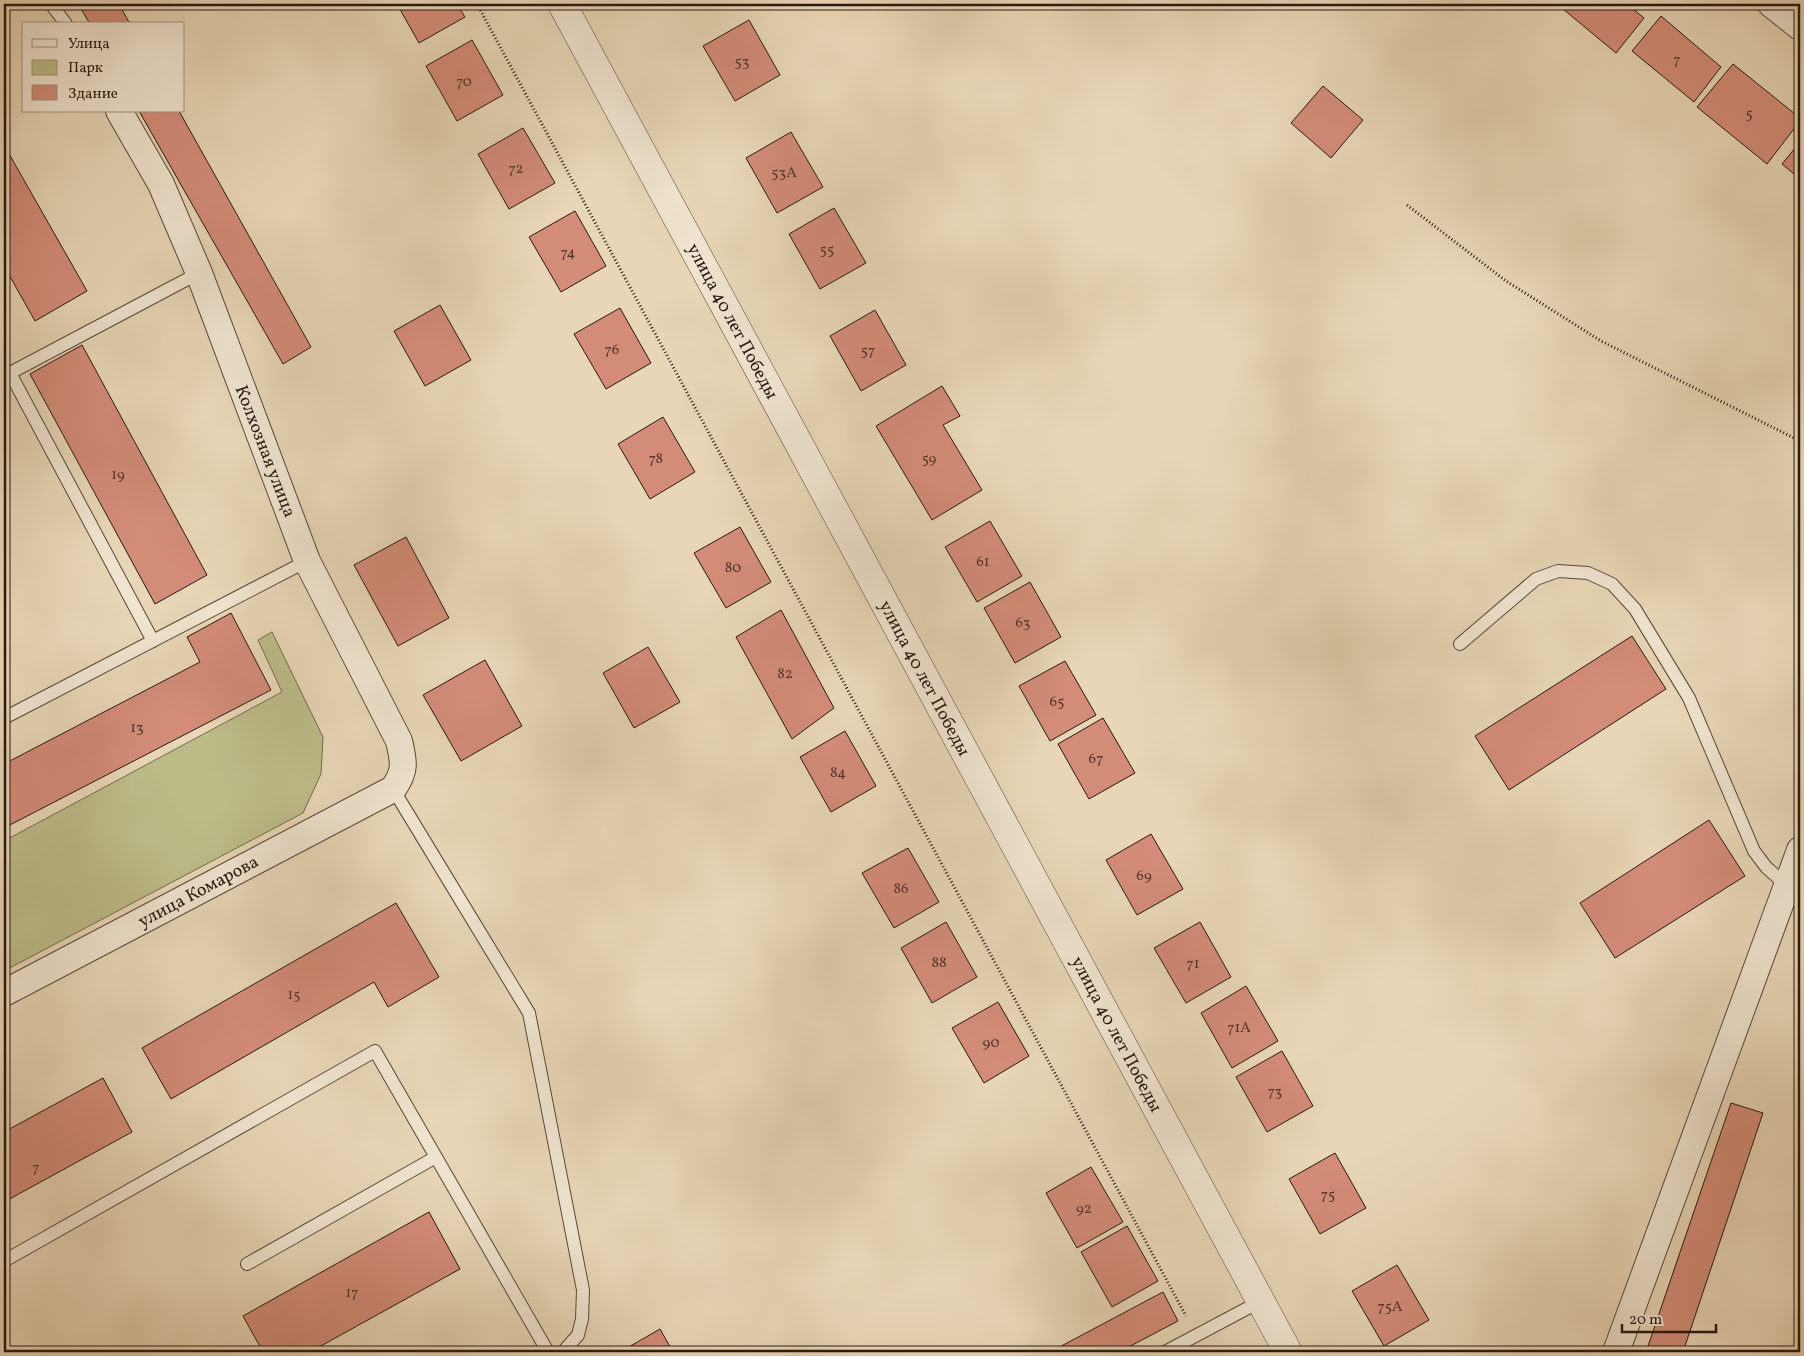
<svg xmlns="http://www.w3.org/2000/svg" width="1804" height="1356" viewBox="0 0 1804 1356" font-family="Vollkorn,serif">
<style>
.green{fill:#bcbc89;stroke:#726a4d}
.building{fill:#d38c78;stroke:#281811}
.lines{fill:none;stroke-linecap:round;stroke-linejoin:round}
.service-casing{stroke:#58483a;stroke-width:14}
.minor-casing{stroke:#58483a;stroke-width:28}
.tertiary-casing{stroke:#58483a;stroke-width:29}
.path{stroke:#281811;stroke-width:3;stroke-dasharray:1 2.5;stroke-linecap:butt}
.service{stroke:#f0e4d0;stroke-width:12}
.minor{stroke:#f0e4d0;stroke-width:26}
.tertiary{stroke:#f0e4d0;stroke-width:28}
.labels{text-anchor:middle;stroke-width:4;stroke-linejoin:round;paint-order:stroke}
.number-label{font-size:15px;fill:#53352b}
.street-label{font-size:18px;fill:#281811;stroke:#f0e4d0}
</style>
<rect width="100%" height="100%" fill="#e8d6b6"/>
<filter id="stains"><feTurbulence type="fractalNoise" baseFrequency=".004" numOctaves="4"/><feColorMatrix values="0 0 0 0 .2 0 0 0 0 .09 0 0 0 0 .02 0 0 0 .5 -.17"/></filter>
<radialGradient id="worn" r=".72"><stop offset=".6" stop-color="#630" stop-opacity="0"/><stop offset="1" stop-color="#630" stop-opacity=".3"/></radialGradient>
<path class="green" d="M272 632 323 737 321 774 303 813 4 971V841L282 692 258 640Z"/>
<path class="building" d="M78 4H119L130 24H90Z
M397 4H457L465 17 419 43Z
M1557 4H1627L1644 18 1616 53Z
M1661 16 1721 67 1694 102 1632 51Z
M749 20 780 75 735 101 703 46Z
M472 40 503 95 457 121 426 66Z
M1733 64 1800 118V121L1767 164 1697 107Z
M1323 86 1363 120 1331 158 1291 123Z
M139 111H179L311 347 283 364Z
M523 128 555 183 509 209 478 154Z
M791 132 823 187 777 213 746 158Z
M1800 142V179L1782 164Z
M4 145 87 291 35 321 4 266Z
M834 208 866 263 820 289 789 234Z
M575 211 606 266 561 292 529 237Z
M440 305 471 360 425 386 394 331Z
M620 308 651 363 606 389 574 334Z
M875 310 906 365 861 391 830 336Z
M82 345 207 575 155 604 30 374Z
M942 386 960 416 943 425 982 490 932 520 876 426Z
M663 417 695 472 650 499 618 444Z
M990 521 1022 576 977 602 945 547Z
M740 527 771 582 726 608 694 553Z
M406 537 449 618 398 646 354 565Z
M1030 582 1061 637 1015 663 984 608Z
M781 610 834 708 792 739 736 637Z
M231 613 271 690 4 828V764L200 662 187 637Z
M1632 636 1666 689 1509 790 1475 736Z
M648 647 680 702 634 728 603 673Z
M485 660 522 726 461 761 423 695Z
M1065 661 1096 715 1050 741 1019 686Z
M1103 718 1135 773 1089 799 1058 744Z
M845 731 876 786 831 812 800 757Z
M1709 820 1745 876 1615 958 1580 903Z
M1151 834 1183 889 1137 915 1106 860Z
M908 848 939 902 894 928 862 873Z
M396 903 439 977 388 1007 374 982 171 1099 142 1048Z
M946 922 977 977 932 1003 901 948Z
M1200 922 1231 977 1186 1003 1154 948Z
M1246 986 1278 1041 1232 1068 1201 1013Z
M998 1002 1029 1056 984 1083 952 1028Z
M1282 1051 1313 1106 1267 1132 1236 1077Z
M103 1078 132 1132 4 1202V1132Z
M1731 1103 1763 1113 1683 1352H1646Z
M1335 1153 1366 1208 1320 1234 1289 1179Z
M1091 1167 1123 1222 1077 1248 1046 1193Z
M429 1212 460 1269 310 1352H263L243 1316Z
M1127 1226 1158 1281 1112 1307 1081 1252Z
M1397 1265 1429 1320 1384 1346 1352 1291Z
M1163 1292 1178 1321 1119 1352H1050Z
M660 1329 673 1352H620Z"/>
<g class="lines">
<defs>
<path id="service" d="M51 4 66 24
M153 641 10 373 199 273
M1460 644 1536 579 1558 571 1588 573 1612 584 1635 609 1689 698 1754 851 1766 867 1787 886
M4 718 307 561
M393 789 529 1013 583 1290 582 1319 578 1335 563 1352
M4 1261 375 1051 548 1352
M247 1264 436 1157
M1165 1352 1261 1301"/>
<path id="minor" d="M1771 4 1800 27
M4 993 393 789C406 771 404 762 399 741L307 561 199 273 161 184 119 111
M1616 1352 1800 850"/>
<path id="tertiary" d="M562 4 1288 1352"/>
</defs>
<use href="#service" class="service-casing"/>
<use href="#minor" class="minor-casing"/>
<use href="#tertiary" class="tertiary-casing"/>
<path class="path" d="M477 4 1186 1316
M1407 205 1506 281 1601 341 1800 441"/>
<use href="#service" class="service"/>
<use href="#minor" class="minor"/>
<use href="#tertiary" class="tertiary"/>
</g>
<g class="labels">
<g class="number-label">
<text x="1677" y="64">7</text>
<text x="742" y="66">53</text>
<text x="464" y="86">70</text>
<text x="1749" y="118">5</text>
<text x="516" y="173">72</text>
<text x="784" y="177">53А</text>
<text x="827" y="254">55</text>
<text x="568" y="257">74</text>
<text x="612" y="354">76</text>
<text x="868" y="355">57</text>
<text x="656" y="463">78</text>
<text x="929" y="463">59</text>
<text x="118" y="479">19</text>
<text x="983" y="566">61</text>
<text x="733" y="572">80</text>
<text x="1023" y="627">63</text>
<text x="785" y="678">82</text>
<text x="1057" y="706">65</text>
<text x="137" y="732">13</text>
<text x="1096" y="763">67</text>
<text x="838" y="777">84</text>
<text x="1144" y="880">69</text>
<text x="901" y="893">86</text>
<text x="939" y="967">88</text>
<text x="1193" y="968">71</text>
<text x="294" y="999">15</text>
<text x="1239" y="1032">71А</text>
<text x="991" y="1047">90</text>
<text x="1275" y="1096">73</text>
<text x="36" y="1172">7</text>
<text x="1328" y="1199">75</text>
<text x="1084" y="1213">92</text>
<text x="352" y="1297">17</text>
<text x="1390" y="1311">75А</text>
</g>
<g class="street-label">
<text transform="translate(733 321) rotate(62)" y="6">улица 40 лет Победы</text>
<text transform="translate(266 451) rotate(69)" y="6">Колхозная улица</text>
<text transform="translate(925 678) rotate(62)" y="6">улица 40 лет Победы</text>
<text transform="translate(198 891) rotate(-28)" y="6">улица Комарова</text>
<text transform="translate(1117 1034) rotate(62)" y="6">улица 40 лет Победы</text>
</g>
</g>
<rect width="1804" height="1356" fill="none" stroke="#e8d6b6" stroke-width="20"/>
<rect x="5" y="5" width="1794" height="1346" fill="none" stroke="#281811" stroke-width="2.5"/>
<rect x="10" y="10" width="1784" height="1336" fill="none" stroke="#281811"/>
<rect x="22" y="22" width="162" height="90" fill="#f0e4d0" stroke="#a09284"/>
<rect x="32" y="39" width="25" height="8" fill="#f0e4d0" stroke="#a09284"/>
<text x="68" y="48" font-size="15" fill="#281811">Улица</text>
<rect x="32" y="60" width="25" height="15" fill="#bcbc89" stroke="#a09284"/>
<text x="68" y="72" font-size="15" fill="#281811">Парк</text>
<rect x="32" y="85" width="25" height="15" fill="#d38c78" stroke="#a09284"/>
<text x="68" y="98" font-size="15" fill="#281811">Здание</text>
<path d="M1622 1324v8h94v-8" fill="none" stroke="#281811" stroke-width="2.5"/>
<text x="1629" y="1324" font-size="15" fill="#281811" stroke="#f0e4d0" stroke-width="4" paint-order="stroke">20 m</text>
<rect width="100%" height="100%" filter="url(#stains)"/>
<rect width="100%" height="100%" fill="url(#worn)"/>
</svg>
